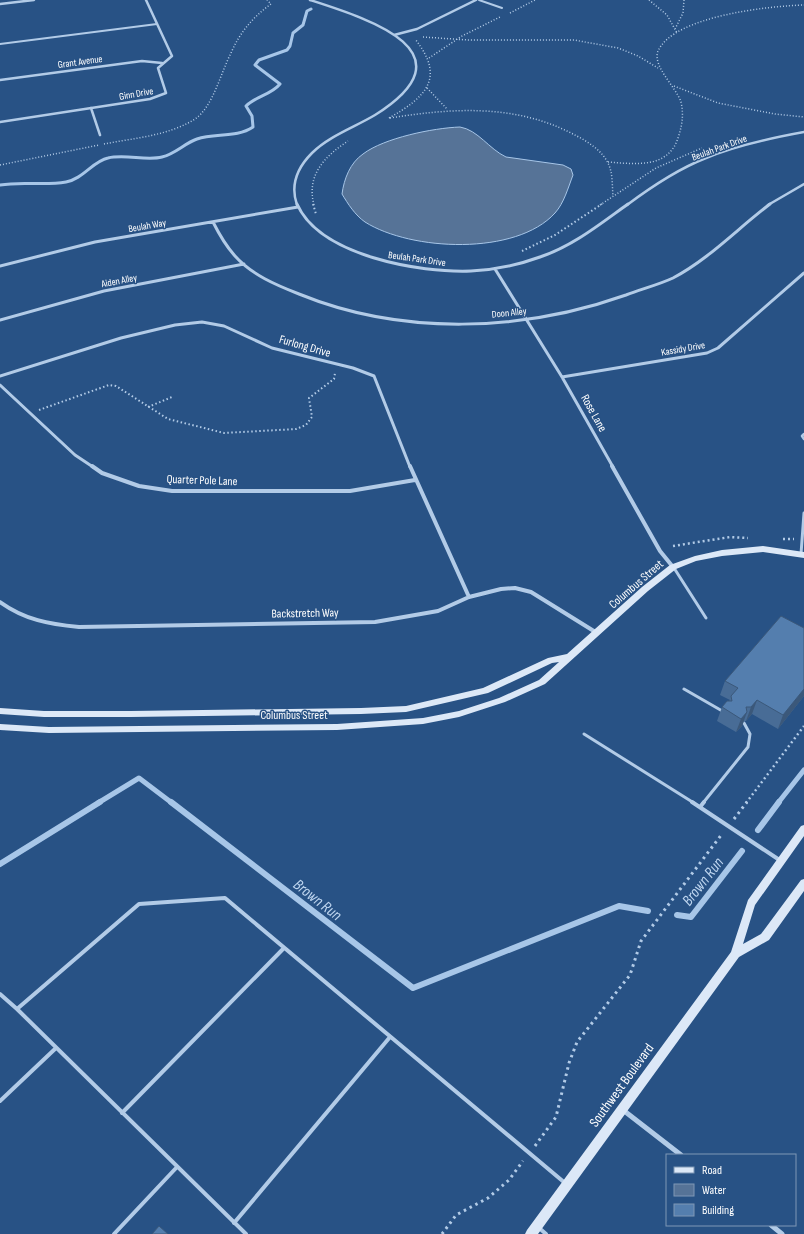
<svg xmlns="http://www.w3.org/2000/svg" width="804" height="1234" viewBox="0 0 804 1234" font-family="'Sofia Sans Condensed',sans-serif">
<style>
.water{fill:#567397;stroke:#a7c6e8}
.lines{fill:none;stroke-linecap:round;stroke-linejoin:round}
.stream-far2{stroke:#a7c6e8;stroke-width:3}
.stream-far1{stroke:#a7c6e8;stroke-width:5}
.stream{stroke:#a7c6e8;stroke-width:6}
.path-far3{stroke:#b2cbe7;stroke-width:1.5;stroke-dasharray:1 2;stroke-linecap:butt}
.path-far2{stroke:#b2cbe7;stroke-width:2;stroke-dasharray:1.5 2.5;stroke-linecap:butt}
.path-far1{stroke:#b2cbe7;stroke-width:2.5;stroke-dasharray:2 3;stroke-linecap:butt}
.path{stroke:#b2cbe7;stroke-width:3;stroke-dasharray:2.5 4;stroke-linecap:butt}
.lane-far3{stroke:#b2cbe7;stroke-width:2}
.lane-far2{stroke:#b2cbe7;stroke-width:2.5}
.lane-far1{stroke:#b2cbe7;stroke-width:3}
.lane{stroke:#b2cbe7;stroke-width:4}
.street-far3{stroke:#b2cbe7;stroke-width:2.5}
.street-far2{stroke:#b2cbe7;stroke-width:3}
.street-far1{stroke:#b2cbe7;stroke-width:4}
.street{stroke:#b2cbe7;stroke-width:5}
.secondary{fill:#dce8f7;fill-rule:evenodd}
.wall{fill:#486c96}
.shaded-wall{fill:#3b587a}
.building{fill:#547eae;stroke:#3b587a}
.labels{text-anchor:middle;stroke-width:3;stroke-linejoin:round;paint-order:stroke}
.far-street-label{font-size:10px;fill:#fff;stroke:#285285}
.street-label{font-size:12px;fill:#fff;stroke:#285285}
.near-street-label{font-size:14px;fill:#fff;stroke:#285285}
.near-water-label{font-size:16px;font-style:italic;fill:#bed5ef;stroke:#285285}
</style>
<rect width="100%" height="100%" fill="#285285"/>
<path class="water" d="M460 127C478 130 489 149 506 157L563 165 571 169 573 175C568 188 564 203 555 213 516 256 411 251 365 222 355 215 348 204 342 194 344 179 350 163 363 154 384 138 433 128 460 127Z"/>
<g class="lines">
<path class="stream-far2" d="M0 185C22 181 44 186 66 182 83 179 93 161 108 158 125 154 147 161 162 157 175 154 185 143 197 139 215 133 237 138 253 127L252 116 246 106C256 96 271 95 280 84L255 65 259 60 287 50 290 46 293 33 303 25 307 11 311 9"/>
<path class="stream-far1" d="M98 803 139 778 172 803
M778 803 804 770"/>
<path class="stream" d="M171 802 413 988 619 906 648 911
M758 830 779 802
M0 864 100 802
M677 915 691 917 742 851"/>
<path class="path-far3" d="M649 0 667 15 677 33
M510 13 535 0
M675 29 683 13 684 0
M423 37 468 40H574L618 48 638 56 658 68
M429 58 462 36 500 17
M674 86 718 103 775 114 804 117
M427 88 447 109
M389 118C426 97 446 78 415 39
M390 118C452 108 514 104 571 133 585 140 601 149 608 163 613 173 612 185 613 196
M104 144C134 138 168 136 195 119 213 107 221 72 231 53 240 32 253 17 271 4L267 0
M608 162C635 164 668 169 678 138 682 126 684 115 681 102 676 87 652 66 658 51 674 16 769 6 804 5
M0 165 99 145
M314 205C306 175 325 156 348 141
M600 205 656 168 702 148"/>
<path class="path-far2" d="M313 204 316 214
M522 251 555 235 602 204
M148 407 172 397
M39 410 109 385 116 386 168 419 224 433 296 429 306 425 312 417 309 398 334 379 335 373"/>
<path class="path-far1" d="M783 539H794
M673 546 730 537 748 538
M746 803 804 726"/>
<path class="path" d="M734 819 747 802
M535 1146 556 1117 569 1063 577 1042 630 975 641 941 722 834
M442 1234 456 1215 488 1198 509 1180 523 1161"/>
<path class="lane-far3" d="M479 0 502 8
M0 44 157 24"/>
<path class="lane-far2" d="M804 434 802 436 804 439"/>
<path class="lane-far1" d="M801 554 804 513
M674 568 706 618
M684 689 724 712
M584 734 694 803
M703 803 748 747 750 734 744 723"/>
<path class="lane" d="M692 802 781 861
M700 807 704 802
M0 994 17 1009 139 904 225 898 565 1183
M17 1009 246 1234
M0 1101 56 1048
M122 1113 284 948
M234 1223 390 1037
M538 1227 546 1234
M114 1234 177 1167"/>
<path class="street-far3" d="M0 4 34 0
M394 35 417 29 476 0
M0 80 142 61 162 63
M91 108 100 135
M0 122 150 99 166 93 158 68 172 56 146 0
M297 205C290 185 298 167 312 153 329 136 355 127 375 115 475 52 369 19 310 0
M627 205C651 187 678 169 706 158 737 145 771 138 804 132
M768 205 804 184"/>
<path class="street-far2" d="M297 204C320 256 420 273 471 271 494 270 518 265 540 257 573 246 600 224 628 204
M213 222C219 234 226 246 235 256 252 275 276 285 299 294 402 336 522 332 626 295 641 289 658 285 673 278 709 259 737 229 770 204
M0 266 95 242 298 207
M495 269 562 377 613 467
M0 320 104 291 244 264
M0 376 121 338 175 325 202 322 224 326 272 348 353 368 374 376 410 467
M562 377 707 353 718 348 804 273
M0 385 75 455 93 467"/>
<path class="street-far1" d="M92 466 102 473 139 486 172 491H350L415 480
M410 466 469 597
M612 466 660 551 673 567
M0 602C25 620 49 624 79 627L375 622 438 611 469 597 501 589 515 588 531 592 597 633"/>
<path class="street" d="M623 1110 681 1155
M771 1225 782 1234"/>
<path class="secondary" d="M763 546 804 552V558L763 552 722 556 696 561 676 569 648 591 545 684 505 702 459 717 423 724 337 730 49 733 0 730V724L49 727 337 724 423 718 459 711 499 698 539 680 559 662 552 663 488 693 406 712 361 714 131 717H44L0 714V708L44 711H131L361 708 406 706 483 688 548 658 567 654 642 587 670 565 695 556 722 550Z
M804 825V836L755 905 743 944 761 934 801 880 804 879V891L769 940 739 957 538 1234H525L527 1230 731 952 748 900 801 826Z"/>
</g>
<path class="wall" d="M804 628V696L778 729 752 714 746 721H744L742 726 736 732 717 721 722 707 730 700 720 695 725 681Z"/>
<path class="shaded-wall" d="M804 689V696L778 729 783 715Z
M757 700 752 714 746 721 751 707Z
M747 712 742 726 736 732 741 719Z"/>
<path class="building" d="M781 616 804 628V689L783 715 757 700 751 707H746L747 712 741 719 722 707 727 701H732L731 696 738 688 725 681Z
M159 1226 168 1234H152Z"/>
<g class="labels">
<g class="far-street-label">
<text transform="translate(80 61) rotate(-8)" y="4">Grant Avenue</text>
<text transform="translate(136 93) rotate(-10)" y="4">Ginn Drive</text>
<text transform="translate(719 147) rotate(-20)" y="4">Beulah Park Drive</text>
<text transform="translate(147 225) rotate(-10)" y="4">Beulah Way</text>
<text transform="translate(417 258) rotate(8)" y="4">Beulah Park Drive</text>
<text transform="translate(119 280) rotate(-11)" y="4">Aiden Alley</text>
<text transform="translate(509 312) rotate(-6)" y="4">Doon Alley</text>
<text transform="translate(683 348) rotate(-10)" y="4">Kassidy Drive</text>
</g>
<g class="street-label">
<text transform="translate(305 346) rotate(16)" y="4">Furlong Drive</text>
<text transform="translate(594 413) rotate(61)" y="4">Rose Lane</text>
<text transform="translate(202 480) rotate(2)" y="4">Quarter Pole Lane</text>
<text transform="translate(636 584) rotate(-41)" y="4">Columbus Street</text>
<text transform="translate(305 613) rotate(-1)" y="4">Backstretch Way</text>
<text x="294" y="719">Columbus Street</text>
</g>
<g class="near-street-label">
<text transform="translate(621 1085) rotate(-54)" y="5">Southwest Boulevard</text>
</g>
<g class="near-water-label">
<text transform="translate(702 881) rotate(-52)" y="6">Brown Run</text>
<text transform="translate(318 899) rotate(38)" y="6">Brown Run</text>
</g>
</g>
<rect x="666" y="1154" width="130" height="72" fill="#285285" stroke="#7e97b6"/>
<rect x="674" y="1167" width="20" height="6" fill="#dce8f7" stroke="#7e97b6"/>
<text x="702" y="1174" font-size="12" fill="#ffffff">Road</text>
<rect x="674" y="1184" width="20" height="12" fill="#567397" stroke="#7e97b6"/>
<text x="702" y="1194" font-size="12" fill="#ffffff">Water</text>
<rect x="674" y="1204" width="20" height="12" fill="#547eae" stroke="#7e97b6"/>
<text x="702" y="1214" font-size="12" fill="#ffffff">Building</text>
</svg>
